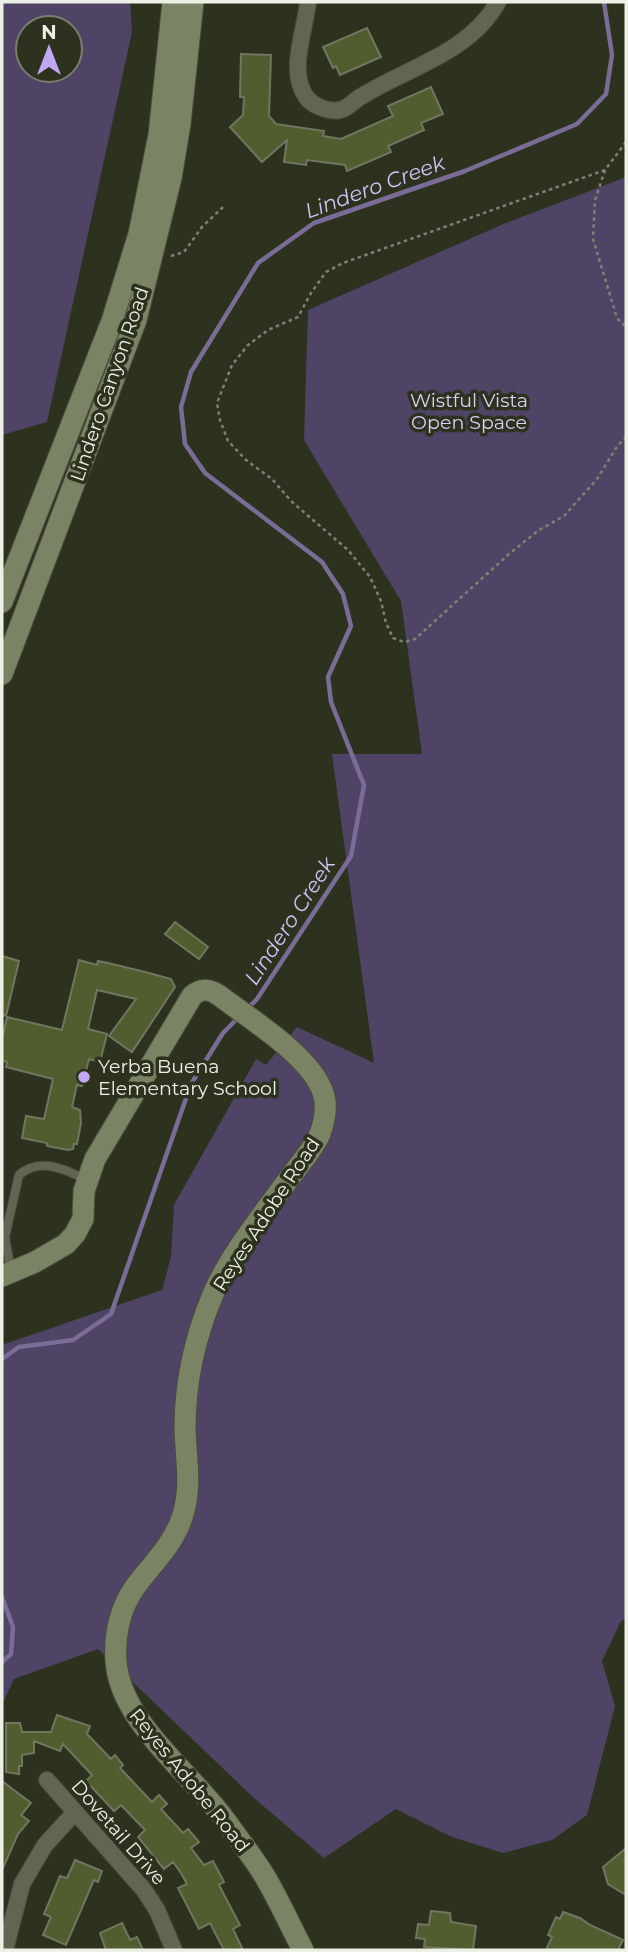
<svg xmlns="http://www.w3.org/2000/svg" width="628" height="1952" viewBox="0 0 628 1952" font-family="Montserrat,sans-serif">
<style>
.green{fill:#4f4366;fill-rule:evenodd}
.lines{fill:none;stroke-linecap:round;stroke-linejoin:round}
.stream{stroke:#7a6c97;stroke-width:4.5}
.building{fill:#515c2f;stroke:#707660;stroke-width:2}
.lane-casing{stroke:#484d3b;stroke-width:10}
.street-casing{stroke:#484d3b;stroke-width:18}
.secondary-casing{stroke:#484d3b;stroke-width:23}
.path{stroke:#7e8272;stroke-width:2.5;stroke-dasharray:3.5 3.5;stroke-linecap:butt}
.lane{stroke:#606652;stroke-width:8}
.street{stroke:#606652;stroke-width:16}
.secondary{stroke:#7b8365;stroke-width:21}
.poi-dot{fill:#c2a8f3;stroke:#2d321f;stroke-width:2.5}
.labels{text-anchor:middle;stroke-width:7;stroke-linejoin:round;paint-order:stroke}
.street-label{font-size:19px;fill:#edf1e5;stroke:#2d321f}
.park-label{font-size:19px;fill:#dacdf7;stroke:#2d321f}
.poi-label{font-size:19px;fill:#edf1e5;stroke:#2d321f;text-anchor:start}
.water-label{font-size:21px;font-style:italic;fill:#d2c0f7;stroke:#2d321f}
</style>
<rect width="100%" height="100%" fill="#2d321f"/>
<path class="green" d="M2 2H130L132 32 47 422 2 435ZM28 28H70V70H28Z
M626 177V1619L621 1621 602 1661 615 1706 587 1815 552 1840 503 1853 452 1837 396 1809 324 1858 254 1798 98 1649 14 1679 2 1705V1345L162 1290 171 1257 174 1205 256 1059 266 1065 297 1027 374 1063 332 754H422L401 601 304 440 308 310 506 223Z"/>
<g class="lines">
<path class="stream" d="M247 1009 257 999 351 856 364 785 331 702 328 677 351 626 343 594 322 562 205 473 185 444 181 407 191 372 258 263 314 223 465 171 577 124 606 94 612 55 604 2
M2 1359 19 1347 73 1340 111 1314 191 1084 223 1033 239 1017
M2 1597 13 1627 11 1654 2 1662"/>
</g>
<path class="building" d="M367 28 381 57 340 75 336 66 333 68 323 47Z
M241 54 271 55 269 116 276 124 324 131 323 136 341 139 393 116 388 106 431 87 443 114 421 123 424 130 388 146 391 152 347 171 345 165 307 160 306 165 284 162 287 140 262 162 230 127 243 115 244 97H240Z
M175 922 208 947 199 959 165 934Z
M2 956 19 961 6 1016 2 1015Z
M79 960 97 965 98 961 108 963 149 973 171 979 175 987 132 1052 109 1036 136 999 97 990 88 1029 107 1034 100 1062 89 1059 82 1086 77 1085 72 1107 80 1110 81 1123 77 1144H74L73 1149 68 1150 47 1146V1143L22 1138 26 1116 44 1119 53 1079 6 1067 7 1062 2 1060V1039L7 1017 62 1030Z
M57 1715 90 1726 87 1734 111 1759 115 1755 123 1765 120 1768 152 1802 159 1795 167 1804 161 1809 183 1833 188 1829 199 1842 191 1848 204 1865 213 1861 224 1882 219 1885 240 1925 233 1929 243 1950H224L210 1923 199 1929 178 1888 187 1884 181 1873 173 1862 164 1869 138 1837 145 1830 121 1805 114 1811 86 1781 92 1775 63 1744 60 1751 34 1741V1753L22 1755V1766H19V1774L6 1772V1723H20L22 1732H51Z
M2 1781 31 1803 21 1815 29 1821 18 1834 2 1870Z
M626 1848V1895L608 1884 603 1867Z
M75 1860 102 1871 98 1882 94 1880 93 1882 66 1945 43 1935 51 1917 44 1914 60 1876 67 1878Z
M431 1911 450 1913 451 1922 476 1926 473 1950 424 1947 425 1939 416 1938 418 1924 429 1925Z
M563 1912 580 1918 590 1925 623 1940 618 1950H546L552 1937 548 1935 556 1917 560 1919Z
M122 1923 130 1940 137 1937 143 1950H106L100 1933Z"/>
<g class="lines">
<defs>
<path id="lane" d="M11 1271 5 1237 19 1175C39 1157 66 1169 86 1180"/>
<path id="street" d="M308 2C305 31 288 71 306 97 313 106 328 112 340 110 349 108 354 100 362 96 409 67 469 53 498 2
M47 1780 144 1890 157 1910 174 1950
M5 1950 22 1884 45 1845 75 1812"/>
<path id="secondary" d="M2 602 112 321 139 234 159 135 173 2
M2 674 136 320 171 178 180 124 193 2
M2 1276 35 1262 66 1244 75 1234 83 1219 84 1191 95 1159 192 996C202 987 210 989 220 996 251 1020 320 1061 325 1101 326 1112 324 1123 320 1134 312 1151 299 1165 288 1180 262 1216 232 1252 214 1292 195 1336 185 1381 185 1429 186 1462 193 1491 180 1523 170 1548 151 1565 135 1587 120 1608 114 1635 116 1661 120 1722 191 1773 225 1820 239 1840 255 1859 267 1880 280 1903 291 1927 303 1950"/>
</defs>
<use href="#lane" class="lane-casing"/>
<use href="#street" class="street-casing"/>
<use href="#secondary" class="secondary-casing"/>
<path class="path" d="M626 142 605 170 343 263 326 272 311 293 298 317 268 330 248 345 232 365 217 403 220 420 228 441 246 460 272 479 292 502 348 550 370 577 381 601 386 623 393 638 404 642 415 639 509 554 539 530 564 516 597 479 618 445 626 437
M605 170 595 200 593 239 617 318 626 327
M171 256 184 252 202 227 223 207"/>
<use href="#lane" class="lane"/>
<use href="#street" class="street"/>
<use href="#secondary" class="secondary"/>
</g>
<circle class="poi-dot" cx="84" cy="1077" r="7"/>
<g class="labels">
<g class="street-label">
<text transform="translate(109 384) rotate(-71)" y="7">Lindero Canyon Road</text>
<text transform="translate(266 1214) rotate(-57)" y="7">Reyes Adobe Road</text>
<text transform="translate(190 1780) rotate(51)" y="7">Reyes Adobe Road</text>
<text transform="translate(119 1832) rotate(49)" y="7">Dovetail Drive</text>
</g>
<g class="park-label">
<text x="469" y="407">Wistful Vista<tspan x="469" dy="22">Open Space</tspan></text>
</g>
<g class="poi-label">
<text x="98" y="1073">Yerba Buena<tspan x="98" dy="22">Elementary School</tspan></text>
</g>
<g class="water-label">
<text transform="translate(375 187) rotate(-20)" y="7">Lindero Creek</text>
<text transform="translate(290 921) rotate(-57)" y="7">Lindero Creek</text>
</g>
</g>
<rect width="628" height="1952" fill="none" stroke="#edf1e5" stroke-width="7"/>
<g transform="translate(49 49)"><circle r="33" fill="#2d321f" stroke="#7a7e6e" stroke-width="2"/>
<path d="M0-5L12 26L0 18L-12 26Z" fill="#c2a8f3"/>
<text y="-10" font-size="19" font-weight="bold" text-anchor="middle" fill="#edf1e5">N</text>
</g>
</svg>
